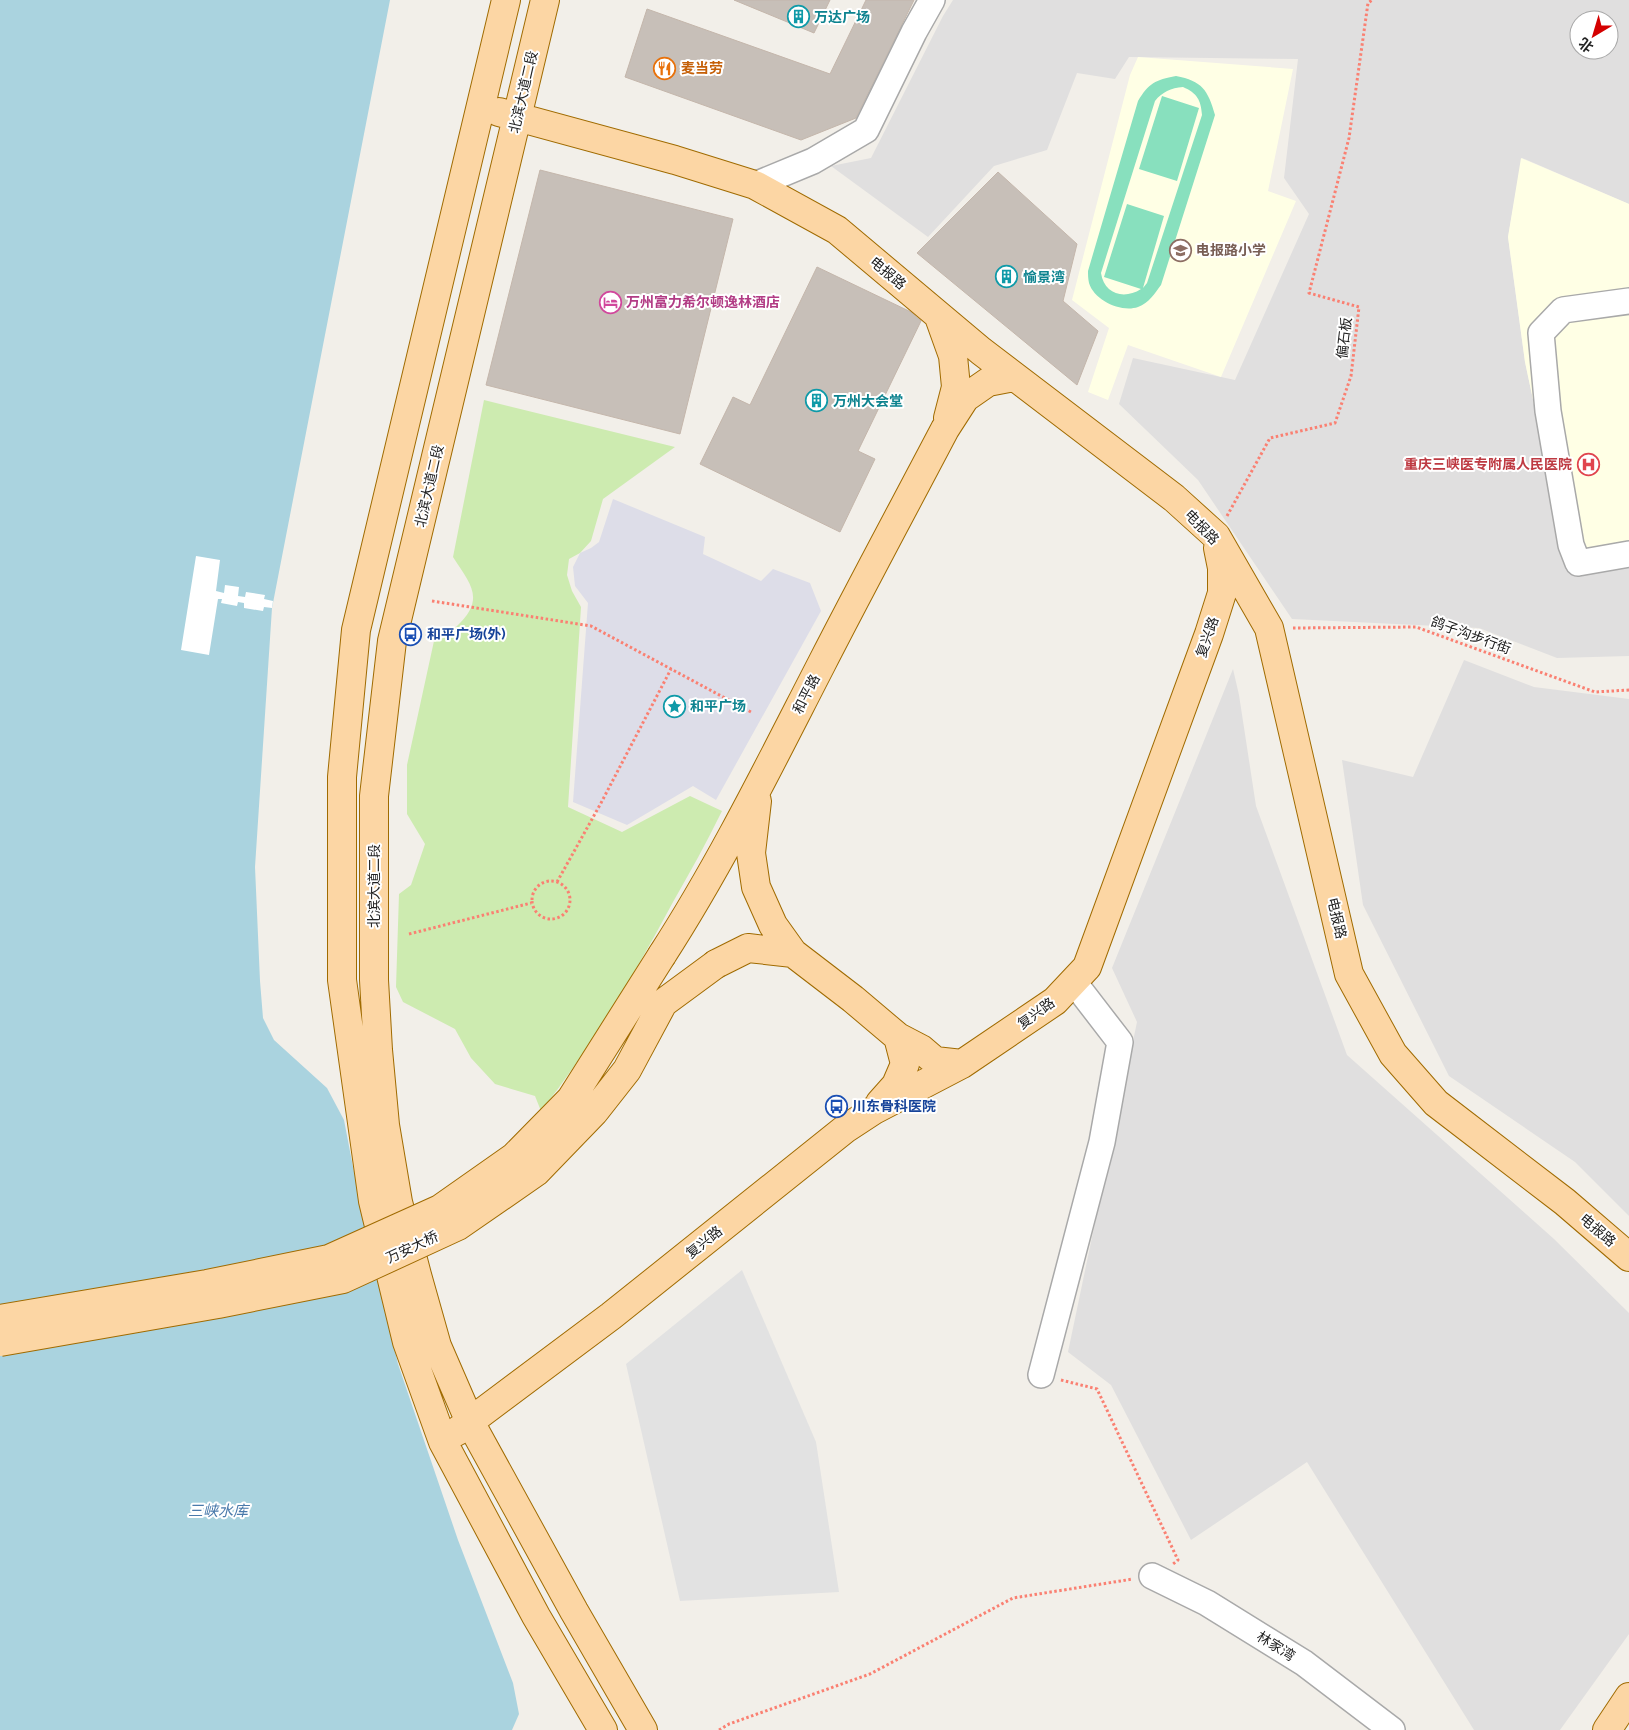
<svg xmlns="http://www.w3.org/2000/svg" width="1629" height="1730" viewBox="0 0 1629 1730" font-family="Raleway,'Noto Sans SC',sans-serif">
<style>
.residential{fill:#e0dfdf;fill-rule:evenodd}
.education{fill:#ffffe5}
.grass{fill:#cdebb0}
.pitch{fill:#88e0be;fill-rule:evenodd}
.parking{fill:#e2e2e2}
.plaza{fill:#dddde8}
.water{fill:#aad3df}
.pier{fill:#fff}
.building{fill:#c7bfb8;stroke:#c4b6ab}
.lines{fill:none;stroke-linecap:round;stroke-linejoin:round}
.minor-casing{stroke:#a9a9a9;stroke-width:28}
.major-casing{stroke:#a06b00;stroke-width:30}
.path{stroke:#fa8072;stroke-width:3;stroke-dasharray:2.5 2.5;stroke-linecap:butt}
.minor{stroke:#fff;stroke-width:25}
.major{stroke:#fcd6a4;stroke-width:28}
.major-bridge-casing{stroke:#a06b00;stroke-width:30;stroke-linecap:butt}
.major-bridge{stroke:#fcd6a4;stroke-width:28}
.labels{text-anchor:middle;stroke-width:4;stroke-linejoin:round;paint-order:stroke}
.culture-label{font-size:14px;font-weight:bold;fill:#0d838f;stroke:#fff;text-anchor:start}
.food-label{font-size:14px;font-weight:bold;fill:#c56008;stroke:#fff;text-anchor:start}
.street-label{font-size:14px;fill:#222;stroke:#fff}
.education-label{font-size:14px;font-weight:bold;fill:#785e54;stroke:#fff;text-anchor:start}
.hotel-label{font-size:14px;font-weight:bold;fill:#b23c85;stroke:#fff;text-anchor:start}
.health-label{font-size:14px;font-weight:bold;fill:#be3a42;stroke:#fff;text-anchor:end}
.transit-label{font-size:14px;font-weight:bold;fill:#164399;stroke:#fff;text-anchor:start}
.water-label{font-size:15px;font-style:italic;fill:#4a7aab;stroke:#fff}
</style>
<rect width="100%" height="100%" fill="#f2efe9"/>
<path class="residential" d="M953 0H1629V204L1522 158 1508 237 1525 362 1570 574 1629 565V656L1557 658 1479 628 1292 619 1198 480 1119 404 1133 358 1235 380 1309 214 1284 178 1298 59 1129 57 1115 79 1077 73 1047 150 994 166 928 237 831 166 871 158 943 16ZM1579 20H1609V50H1579Z
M1464 660 1534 687 1629 699V1216L1575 1162 1449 1076 1363 905 1342 760 1413 777Z
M1233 669 1239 695 1256 806 1347 1055 1554 1239 1629 1313V1634L1560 1730H1474L1307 1462 1191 1540 1111 1385 1068 1352 1137 1022 1112 968Z"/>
<path class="education" d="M1138 57 1293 69 1268 191 1296 201 1221 377 1128 345 1108 400 1088 392 1109 328 1072 300 1130 75Z
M1521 158 1629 204V565L1570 574 1525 362 1508 237Z"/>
<path class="grass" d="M484 400 675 447 603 499 591 541 580 553 569 559 567 575 572 591 581 607 568 807 622 832 690 796 722 811C707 842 690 872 673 902 634 975 592 1046 541 1111L535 1096 495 1084 471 1058 455 1029 403 1002 396 987 399 894 411 885 425 844 407 814V765L434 641C444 640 448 634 456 627 486 599 471 585 453 557Z"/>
<path class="pitch" d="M1176 76C1202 81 1208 90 1215 115L1161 285C1155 293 1149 303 1138 307 1121 313 1094 300 1089 283 1088 279 1088 274 1088 271L1138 101C1149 83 1155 80 1176 76ZM1183 87C1197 93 1201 100 1202 115L1147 283 1143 288 1164 216 1127 204 1104 277 1141 289C1124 300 1104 294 1101 273L1155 101C1162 92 1171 88 1183 87Z
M1162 96 1199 108 1177 181 1139 169Z"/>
<path class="parking" d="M742 1270 816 1442 839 1592 680 1601 626 1364Z"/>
<path class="plaza" d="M613 499 705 537 703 554 761 581 773 569 810 583 821 611 716 800 693 786 627 825 573 802 588 603 575 586 573 567 580 553 591 548 599 542Z"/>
<path class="water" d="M0 0H390L272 608 255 867 260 981 263 1018 274 1040 327 1088 344 1120 353 1167 398 1364 458 1540 513 1683 519 1714 512 1730H0Z"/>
<path class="pier" d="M196 556 220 560 216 591 224 593 225 585 239 587 238 596 245 597 246 592 265 595 264 599 273 601 272 608 264 607 263 611 244 608V603L238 602 237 606 221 603 222 599H218L209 655 181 650Z"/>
<path class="building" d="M734 0H830L814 33Z
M866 0H914L856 118 801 140 625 77 647 9 830 74Z
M540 170 733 219 680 434 486 385Z
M998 172 1077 244 1063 301 1098 331 1077 385 917 253Z
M817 267 911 312 921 321 858 451 875 459 840 532 700 464 733 397 750 405Z"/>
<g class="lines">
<defs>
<path id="minor" d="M755 185 813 161 866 130 914 32 932 0
M1629 301 1563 310 1541 333 1548 411 1571 545 1578 563 1629 554
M1041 1375 1102 1142 1120 1042 1073 981
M1152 1576 1207 1603 1304 1663 1392 1730"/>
<path id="major" d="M506 0 356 630 342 777V980L373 1201 407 1342 443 1442 536 1616 603 1730
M545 0 392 641 374 796V980L378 1050 385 1125 398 1202 417 1275 437 1346 470 1422 574 1611 643 1730
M499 112 675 160 755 185 837 230 981 351 1174 498 1216 536 1269 628 1349 974 1393 1054 1436 1103 1565 1202 1629 1257
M939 317 953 356 956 387 948 418
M757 801 751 853 756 887 773 925 793 953 853 999 898 1037 921 1049 935 1061 962 1064
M662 955C722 862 771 762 822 663 862 585 904 507 945 429L965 398 988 382 1014 377
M716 964 748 948 793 953
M880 1103 896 1085 905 1064 898 1037
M456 1432 611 1316 845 1129 874 1110 962 1064 1055 1001 1087 967 1209 634 1222 593V568L1218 548
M1607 1730 1629 1697"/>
</defs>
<use href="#minor" class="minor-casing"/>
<use href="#major" class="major-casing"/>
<path class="path" d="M1227 516 1270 438 1335 423 1351 376 1359 307 1309 293 1349 138 1368 3 1372 0
M432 601 591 626 751 712
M1293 628 1416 627 1595 692 1629 690
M532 900a19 19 0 1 1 38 0a19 19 0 1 1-38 0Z
M557 882 601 803 671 669
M409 934 531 903
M1061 1380 1097 1389 1178 1560 1173 1564
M719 1730 729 1724 870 1674 1013 1598 1133 1579"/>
<use href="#minor" class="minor"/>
<use href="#major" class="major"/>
<defs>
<path id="major-bridge" d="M0 1319 207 1284 329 1259 440 1209 514 1157 571 1099 662 955
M0 1342 218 1304 343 1279 458 1226 536 1172 594 1112 627 1070 663 1003 716 964"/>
</defs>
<use href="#major-bridge" class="major-bridge-casing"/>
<use href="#major-bridge" class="major-bridge"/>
</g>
<defs>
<symbol id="building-ring" viewBox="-11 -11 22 22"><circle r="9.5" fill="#fff" stroke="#0f9aa8" stroke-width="1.5"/><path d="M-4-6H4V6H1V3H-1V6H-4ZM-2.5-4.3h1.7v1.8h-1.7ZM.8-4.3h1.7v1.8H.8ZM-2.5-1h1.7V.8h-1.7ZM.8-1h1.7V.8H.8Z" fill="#0f9aa8"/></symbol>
<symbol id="restaurant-ring" viewBox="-11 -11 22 22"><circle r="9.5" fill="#fff" stroke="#e8710a" stroke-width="1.5"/><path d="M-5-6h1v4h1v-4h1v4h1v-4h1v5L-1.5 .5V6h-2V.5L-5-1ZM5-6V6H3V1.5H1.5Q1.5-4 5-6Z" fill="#e8710a"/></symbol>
<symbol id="school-ring" viewBox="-11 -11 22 22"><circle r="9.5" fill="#fff" stroke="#8d6e63" stroke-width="1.5"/><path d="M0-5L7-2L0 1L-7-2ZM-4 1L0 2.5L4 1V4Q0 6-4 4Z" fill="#8d6e63"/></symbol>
<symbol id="hotel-ring" viewBox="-11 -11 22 22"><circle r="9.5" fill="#fff" stroke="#d1479c" stroke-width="1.5"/><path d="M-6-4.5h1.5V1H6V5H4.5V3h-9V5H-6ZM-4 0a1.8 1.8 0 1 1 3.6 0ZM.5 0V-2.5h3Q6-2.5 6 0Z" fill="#d1479c"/></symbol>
<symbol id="hospital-ring" viewBox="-11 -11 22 22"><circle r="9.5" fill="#fff" stroke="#e0444e" stroke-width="1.5"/><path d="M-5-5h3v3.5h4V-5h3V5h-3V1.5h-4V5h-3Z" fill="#e0444e"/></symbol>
<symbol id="bus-ring" viewBox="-11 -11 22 22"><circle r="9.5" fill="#fff" stroke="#1a4fb4" stroke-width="1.5"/><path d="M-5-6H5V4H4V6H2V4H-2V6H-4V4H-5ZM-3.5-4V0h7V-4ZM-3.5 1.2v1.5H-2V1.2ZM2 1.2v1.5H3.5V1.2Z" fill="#1a4fb4"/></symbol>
<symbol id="sight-ring" viewBox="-11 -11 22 22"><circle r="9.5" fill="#fff" stroke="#0f9aa8" stroke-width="1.5"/><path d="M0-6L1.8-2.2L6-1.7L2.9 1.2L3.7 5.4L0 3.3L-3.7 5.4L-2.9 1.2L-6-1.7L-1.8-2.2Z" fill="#0f9aa8"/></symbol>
</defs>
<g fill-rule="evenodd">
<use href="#building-ring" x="786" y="4" width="25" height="25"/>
<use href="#restaurant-ring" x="652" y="56" width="25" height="25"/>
<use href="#school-ring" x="1168" y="238" width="25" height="25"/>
<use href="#building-ring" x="994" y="264" width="25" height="25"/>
<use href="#hotel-ring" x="598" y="290" width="25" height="25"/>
<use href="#building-ring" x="804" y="388" width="25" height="25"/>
<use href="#hospital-ring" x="1576" y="452" width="25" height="25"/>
<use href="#bus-ring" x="398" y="622" width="25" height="25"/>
<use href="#sight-ring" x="662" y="694" width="25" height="25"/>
<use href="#bus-ring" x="824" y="1094" width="25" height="25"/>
</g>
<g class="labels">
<g class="culture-label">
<text x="814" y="22">万达广场</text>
<text x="1023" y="282">愉景湾</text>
<text x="833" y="406">万州大会堂</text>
<text x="690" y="711">和平广场</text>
</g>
<g class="food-label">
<text x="681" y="73">麦当劳</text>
</g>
<g class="street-label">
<text transform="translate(523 92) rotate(-77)" y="5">北滨大道二段</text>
<text transform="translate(888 273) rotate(40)" y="5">电报路</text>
<text transform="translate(1344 338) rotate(-83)" y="5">偏石板</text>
<text transform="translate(429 486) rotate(-77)" y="5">北滨大道二段</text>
<text transform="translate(1202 527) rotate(46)" y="5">电报路</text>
<text transform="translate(1471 635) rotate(20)" y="5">鸽子沟步行街</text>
<text transform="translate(1207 637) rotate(-71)" y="5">复兴路</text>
<text transform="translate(806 694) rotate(-63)" y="5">和平路</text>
<text transform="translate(374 886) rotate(-90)" y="5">北滨大道二段</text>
<text transform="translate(1337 918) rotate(77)" y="5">电报路</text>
<text transform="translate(1036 1013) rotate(-36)" y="5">复兴路</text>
<text transform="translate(1598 1230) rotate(41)" y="5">电报路</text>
<text transform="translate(704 1242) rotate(-39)" y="5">复兴路</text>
<text transform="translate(412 1247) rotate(-25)" y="5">万安大桥</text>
<text transform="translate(1276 1646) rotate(32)" y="5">林家湾</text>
</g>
<g class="education-label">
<text x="1196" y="255">电报路小学</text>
</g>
<g class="hotel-label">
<text x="626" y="307">万州富力希尔顿逸林酒店</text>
</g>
<g class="health-label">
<text x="1572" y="469">重庆三峡医专附属人民医院</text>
</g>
<g class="transit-label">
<text x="427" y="639">和平广场(外)</text>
<text x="852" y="1111">川东骨科医院</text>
</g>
<g class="water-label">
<text x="218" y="1516">三峡水库</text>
</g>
</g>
<g transform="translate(1594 35) rotate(218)"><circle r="24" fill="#ffffff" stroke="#a7a7a7"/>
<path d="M0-4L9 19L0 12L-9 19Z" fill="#d40000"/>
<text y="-8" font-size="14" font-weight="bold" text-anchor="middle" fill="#222222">北</text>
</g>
</svg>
